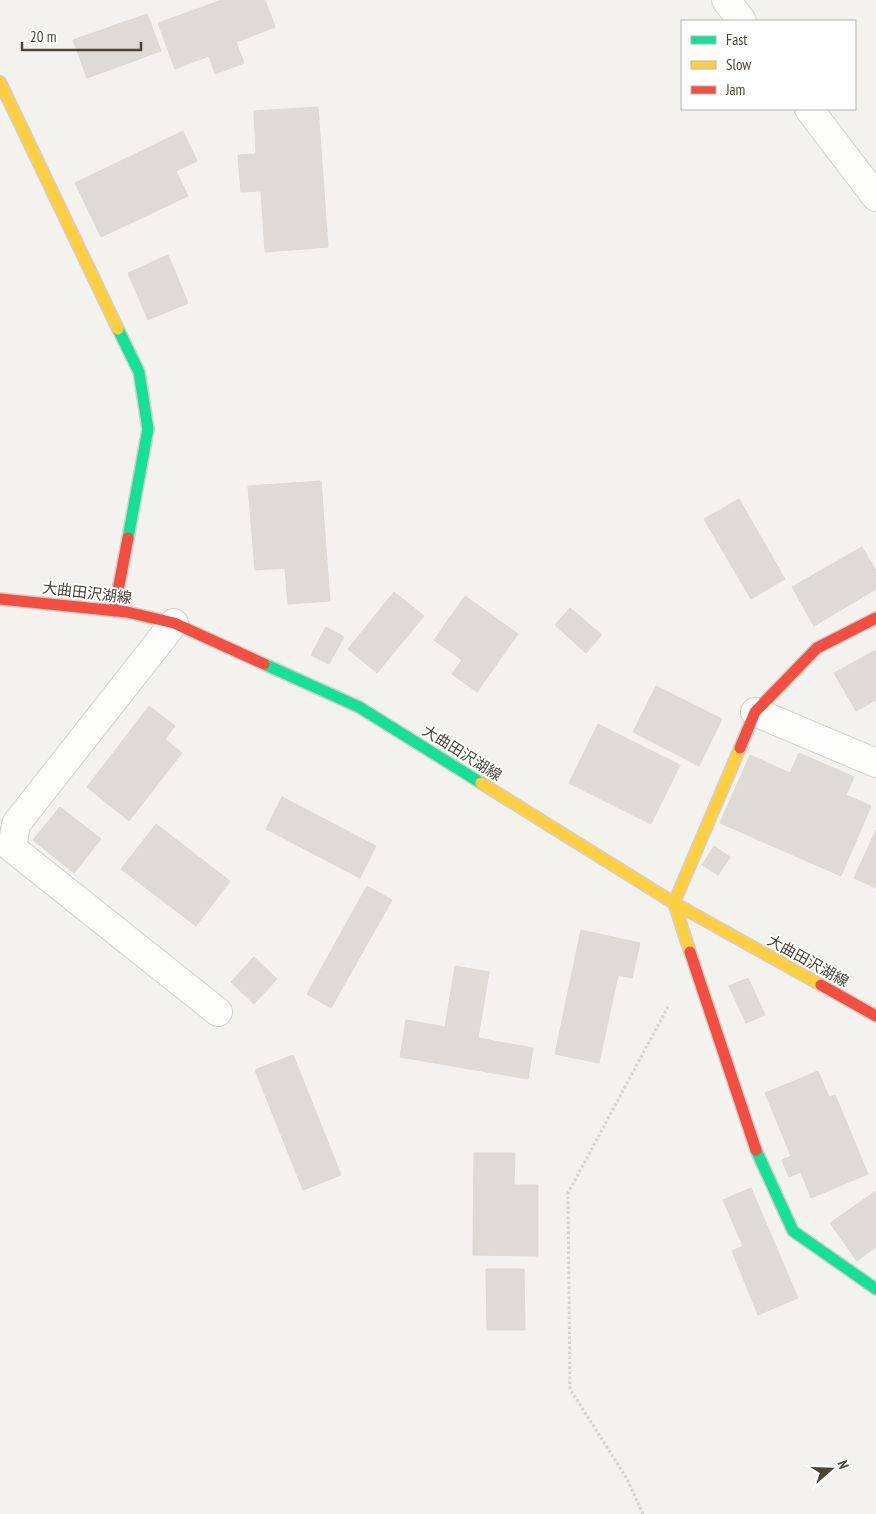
<svg xmlns="http://www.w3.org/2000/svg" width="876" height="1514" viewBox="0 0 876 1514" font-family="'PT Sans Narrow','Noto Sans JP',sans-serif">
<style>
.building{fill:#dedbd6;stroke:#dcd9d4}
.lines{fill:none;stroke-linecap:round;stroke-linejoin:round}
.street-casing{stroke:#d2d0cb;stroke-width:30}
.fast-casing{stroke:#d3cfc5;stroke-width:14}
.slow-casing{stroke:#d3cfc5;stroke-width:14}
.jam-casing{stroke:#d3cfc5;stroke-width:14}
.path{stroke:#d3d2cc;stroke-width:3;stroke-dasharray:2.5 2.5;stroke-linecap:butt}
.street{stroke:#fdfdfc;stroke-width:28}
.fast{stroke:#16e098;stroke-width:11}
.slow{stroke:#ffcf43;stroke-width:11}
.jam{stroke:#f24e42;stroke-width:11}
.labels{text-anchor:middle;stroke-width:4;stroke-linejoin:round;paint-order:stroke}
.street-label{font-size:15px;fill:#4b4439;stroke:#fff}
</style>
<rect width="100%" height="100%" fill="#f4f2ee"/>
<path class="building" d="M222 0H265L275 27 236 42 244 63 215 74 209 56 175 69 158 23Z
M147 14 161 51 87 78 73 40Z
M318 107 328 247 265 252 261 191 241 192 238 155 256 154 254 111Z
M183 131 197 161 176 171 188 196 101 237 75 183Z
M168 255 188 303 148 320 128 273Z
M321 481 330 601 288 604 285 568 255 570 248 486Z
M739 499 785 579 751 599 704 519Z
M862 547 876 571V589L814 626 792 587Z
M394 592 424 616 377 673 348 649Z
M465 596 518 634 477 692 452 674 462 660 434 640Z
M570 608 602 635 586 653 555 625Z
M326 627 344 637 329 664 311 655Z
M876 650V700L856 711 834 673Z
M656 686 722 719 699 766 633 732Z
M149 706 175 726 165 739 182 753 129 821 87 787Z
M598 724 680 765 651 824 569 783Z
M799 753 854 777 846 795 871 806 841 876 720 823 750 755 790 773Z
M282 797 376 846 360 878 266 829Z
M60 807 101 839 74 873 33 840Z
M156 824 230 881 196 926 121 869Z
M876 830V888L854 878Z
M714 846 730 857 718 875 702 865Z
M367 886 392 900 331 1008 307 994Z
M581 930 640 943 632 978 618 975 599 1063 555 1054Z
M254 957 277 979 254 1004 231 982Z
M455 966 489 972 478 1038 533 1048 528 1079 400 1057 406 1020 445 1027Z
M748 978 765 1015 746 1023 729 986Z
M293 1055 341 1175 303 1190 255 1070Z
M818 1071 829 1097 835 1095 868 1174 811 1198 801 1172 789 1177 782 1160 791 1156 765 1093Z
M474 1153H515L514 1185H538V1256L473 1255Z
M751 1188 798 1298 758 1315 732 1251 743 1246 723 1200Z
M876 1191V1247L857 1261 830 1223Z
M486 1269H524L525 1330H487Z"/>
<g class="lines">
<defs>
<path id="street" d="M726 0 742 21
M809 109 876 197
M174 623 16 824 12 848 218 1012
M755 712 876 763"/>
<path id="fast" d="M118 329 139 372 148 429 128 538
M264 664 359 707 481 783
M756 1150 793 1231 876 1289"/>
<path id="slow" d="M0 82 118 329
M481 783 674 903 821 985
M690 952 674 903 740 748"/>
<path id="jam" d="M0 599 127 612 174 623 264 664
M114 611 128 538
M740 748 755 712 817 648 876 618
M690 952 756 1150
M821 985 876 1016"/>
</defs>
<use href="#street" class="street-casing"/>
<use href="#fast" class="fast-casing"/>
<use href="#slow" class="slow-casing"/>
<use href="#jam" class="jam-casing"/>
<path class="path" d="M643 1514 627 1479 570 1389 568 1193 669 1005"/>
<use href="#street" class="street"/>
<use href="#fast" class="fast"/>
<use href="#slow" class="slow"/>
<use href="#jam" class="jam"/>
</g>
<g class="labels">
<g class="street-label">
<text transform="translate(87 593) rotate(7)" y="5">大曲田沢湖線</text>
<text transform="translate(462 753) rotate(32)" y="5">大曲田沢湖線</text>
<text transform="translate(808 961) rotate(29)" y="5">大曲田沢湖線</text>
</g>
</g>
<rect x="681" y="20" width="175" height="90" fill="#ffffff" stroke="#b7b4b0"/>
<rect x="691" y="36" width="25" height="8" fill="#16e098" stroke="#b7b4b0"/>
<text x="726" y="45" font-size="15" fill="#4b4439">Fast</text>
<rect x="691" y="61" width="25" height="8" fill="#ffcf43" stroke="#b7b4b0"/>
<text x="726" y="70" font-size="15" fill="#4b4439">Slow</text>
<rect x="691" y="86" width="25" height="8" fill="#f24e42" stroke="#b7b4b0"/>
<text x="726" y="95" font-size="15" fill="#4b4439">Jam</text>
<g transform="translate(831 1469) rotate(70)" stroke="#ffffff" stroke-width="4" paint-order="stroke">
<path d="M0-4L9 19L0 12L-9 19Z" fill="#4b4439"/>
<text y="-8" font-size="14" font-weight="bold" text-anchor="middle" fill="#4b4439">N</text>
</g>
<path d="M22 42v8h119v-8" fill="none" stroke="#4b4439" stroke-width="2.5"/>
<text x="30" y="42" font-size="15" fill="#4b4439" stroke="#ffffff" stroke-width="4" paint-order="stroke">20 m</text>
</svg>
